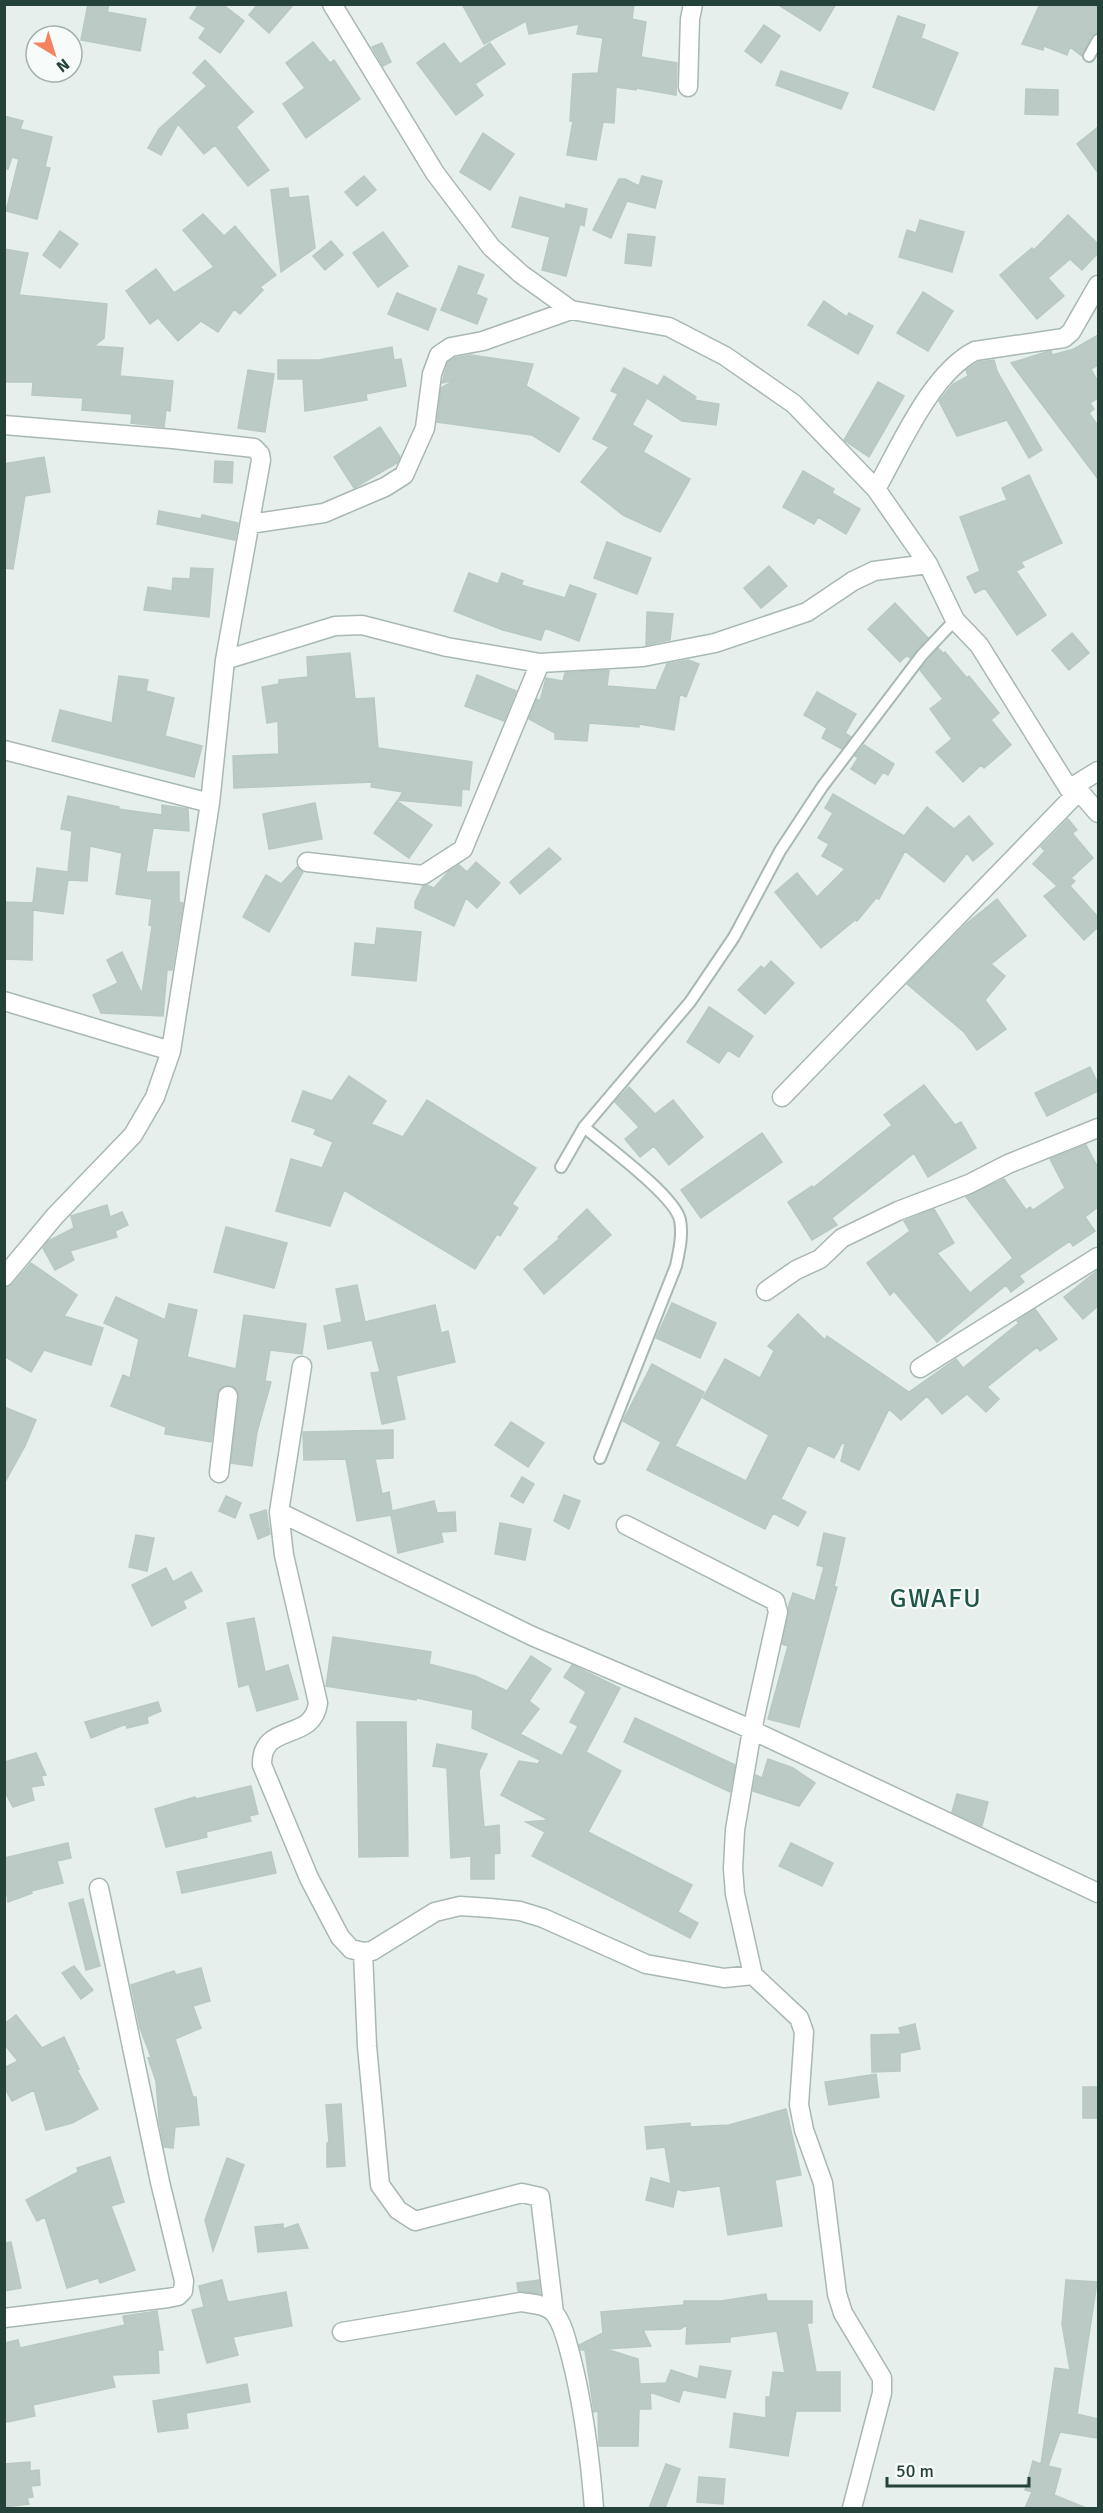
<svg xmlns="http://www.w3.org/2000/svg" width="1103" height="2513" viewBox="0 0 1103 2513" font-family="Signika,sans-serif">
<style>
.building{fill:#bbcac4;stroke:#b8c9c2;stroke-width:1.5}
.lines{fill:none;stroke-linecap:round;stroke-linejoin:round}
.service-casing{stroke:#a8b8b2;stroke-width:14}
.minor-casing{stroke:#a8b8b2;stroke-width:21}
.service{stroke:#fff;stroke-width:10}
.minor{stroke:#fff;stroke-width:18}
.labels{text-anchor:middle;stroke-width:4.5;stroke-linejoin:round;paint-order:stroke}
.quarter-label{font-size:26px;letter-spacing:1.5px;fill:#1f5548;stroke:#f7fbf9}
</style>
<rect width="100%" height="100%" fill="#e6efeb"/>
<path class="building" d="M88 4H109L107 12 146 19 140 51 81 40Z
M199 4H222L244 21 220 53 199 38 206 28 190 18Z
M258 4H294L269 33 249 15Z
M462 4H634L632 19 646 22 641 57 677 63 676 95 636 88V90L616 87 614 123 603 122 596 160 567 155 573 121H570L573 74 598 73 603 38 577 34 579 24 529 34 526 21 484 44Z
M777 4H836L820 31Z
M1040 4H1098V33L1091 36 1082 56 1070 47 1067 55 1044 46 1043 50 1022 44Z
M898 16 925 25 921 38 958 53 934 110 873 87Z
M764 25 780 36 761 63 745 51Z
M313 42 330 63 334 60 360 99 306 138 283 104 305 88 286 63Z
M382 43 391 62 383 66 372 47Z
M444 43 460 64 490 43 505 64 475 84 483 95 456 115 417 63Z
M205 60 253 112 236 127 269 170 248 186 215 145 204 154 178 124 161 155 148 148 159 129 207 86 193 73Z
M781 71 848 93 841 109 776 85Z
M1026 89 1058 90V115L1025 114Z
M4 116 23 121 20 129 52 137 45 167 50 168 37 219 6 211 19 159 12 157 8 169 4 168Z
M1098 127V173L1077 144Z
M483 133 514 154 490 190 460 172Z
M364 176 376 190 357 206 345 192Z
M642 176 662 181 655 208 627 201 611 238 593 230 619 179H625L639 186Z
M288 188 289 198 308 196 315 248 281 272 271 190Z
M520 197 565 209 566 204 587 209 584 226 580 224 566 276 542 270 550 237 512 227Z
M203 214 224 236 235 226 276 275 260 287 263 290 240 314 234 309 218 332 201 321 178 341 158 318 150 324 126 291 156 269 174 293 214 267 183 230Z
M1068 215 1098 244V253L1082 270 1070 259 1048 278 1064 296 1037 319 1000 275 1032 248 1034 250Z
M920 220 964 232 952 272 899 257 907 230 916 233Z
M60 231 78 244 60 268 43 255Z
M383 232 408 266 378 287 353 253Z
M628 234 655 237 651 266 625 263Z
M331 241 343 255 325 270 313 256Z
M4 249 28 253 19 295 107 304 104 338 94 346 123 348 120 376 173 381 170 411 166 410 164 427 131 423 132 414 82 410 83 398 32 395 33 382H4Z
M459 266 484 275 476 294 487 299 477 324 441 310Z
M923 292 953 311 928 351 897 333Z
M397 293 436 309 428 330 388 314Z
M824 301 847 317 849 313 873 326 858 354 808 325Z
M1098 335V365L1091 369 1098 382V398L1090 403 1094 409 1089 413 1098 426V479L1011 363 1046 352 1051 351 1052 355 1074 349Z
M392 347 394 360 401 359 406 386 366 394 367 400 305 411 303 379H278V360H319Z
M471 355 533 364 526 386 579 418 559 452 532 435 437 422 441 388 455 380 442 383 448 362 455 358Z
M994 360 997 371 1042 450 1029 458 1007 420 957 436 939 401 953 384 968 376 966 370 979 362Z
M624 368 658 386 664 376 696 397 694 400 719 404 716 425 682 421 647 398 632 425 652 436 643 452 690 479 660 532 623 515 581 482 609 447 593 439 618 394 611 391Z
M248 370 274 374 265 432 238 428Z
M878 382 904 396 869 457 844 440Z
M380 427 400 457 397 463 354 488 334 457Z
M44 457 50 492 25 496 13 569 4 568V464Z
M215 461 233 462 232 483 214 482Z
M803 471 834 489 832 493 860 509 846 534 818 517 814 524 783 507Z
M1029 475 1062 543 1021 562 1024 567 1016 571 1046 615 1017 635 985 588 975 593 967 577 980 571 960 517 1007 500 1002 488Z
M159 511 201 519 202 515 238 523 235 540 157 524Z
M607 542 651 558 637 594 594 578Z
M769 566 787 586 761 608 744 588Z
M191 568 213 569 209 617 144 610 148 587 172 591 173 578 190 579Z
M469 573 498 584 502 573 523 581 521 585 565 598 570 585 596 594 579 641 545 628 541 640 503 630 454 611Z
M895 603 928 638 910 658 907 655 900 662 868 629Z
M647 612 673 614 670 640 646 645Z
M1072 633 1089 653 1069 670 1052 650Z
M938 648 944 654 945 652 967 678 969 676 999 713 991 720 1011 745 984 768 981 765 963 782 936 752 952 739 930 709 943 699 920 670Z
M350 653 355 699 374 698 378 748 472 762 469 790 462 789 461 806 398 800 403 792 371 787 372 782 234 788 233 756 279 754 278 721 267 723 262 687 279 684V680L308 677 307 657Z
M688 660 699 664 686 697 680 694 674 730 639 724V727L589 723 587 741 555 739V733L529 719 537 699 540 701 546 678 563 681 565 673 607 670 609 671 607 686 656 690 667 664Z
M477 675 516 691 504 721 465 706Z
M119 676 148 680 146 691 174 698 165 736 202 746 194 777 52 741 60 710 112 723Z
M817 692 856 714 845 733 851 737 842 749 822 738 827 728 804 715Z
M864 745 894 764 888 775 883 772 875 784 851 769 858 758 855 756Z
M833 794 904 836 927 807 954 829 969 816 993 844 973 861 967 853 944 882 905 851 879 899 876 898 857 921 855 920 821 948 775 892 797 873 817 897 845 869 822 856 829 844 818 838 833 813 825 808Z
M68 796 119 807 118 809 162 815V805L188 809 189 831 153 828 146 872H179V902L183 903 172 970H167L163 1016 101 1013 93 995 118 983 107 960 122 952 142 994 152 926 149 925 152 899 116 894 122 853 90 846 87 881 68 880 63 914 33 910 32 960 4 959V902L33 903 37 868 68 872 72 831 61 829Z
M397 801 432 825 409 858 374 833Z
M315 803 322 839 269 849 263 814Z
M1068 819 1077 830 1072 833 1093 858 1071 878 1075 881 1070 886 1098 917V927L1084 940 1044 896 1057 886 1033 864 1045 851 1041 847Z
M549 848 561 859 520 894 510 882Z
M476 862 500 883 477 908 466 898 454 926 415 908V902L423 886 427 885 434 888 449 871 459 865 467 872Z
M297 867 303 872 269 932 243 917 266 875 281 884Z
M997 899 1026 936 991 964 1005 976 985 1000 1006 1029 977 1050 964 1032 907 984 966 924Z
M377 928 421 932 416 981 352 975 355 943 375 945Z
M771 961 794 983 765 1014 738 990 761 966 764 969Z
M709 1007 753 1036 739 1057 728 1050 719 1063 687 1042Z
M1090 1067 1098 1084V1091L1047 1116 1035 1093Z
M349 1076 386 1101 371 1124 403 1137 427 1100 536 1168 512 1204 518 1208 500 1236 497 1234 475 1269 344 1190 330 1226 276 1211 291 1159 322 1168 333 1142 314 1134 316 1129 292 1121 303 1091 332 1101Z
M924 1085 955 1125 961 1122 976 1148 928 1177 914 1153 832 1218 837 1225 812 1240 788 1202 812 1186 813 1188 892 1125 884 1115Z
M629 1087 655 1114 673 1100 703 1137 669 1165 654 1146 640 1157 625 1139 639 1127 615 1102Z
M762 1133 782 1162 701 1218 681 1190Z
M1086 1145 1098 1168V1207L1085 1217 1095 1231 1073 1246 1070 1241 1019 1276 1024 1282 1011 1292 1006 1285 937 1342 894 1291 890 1295 867 1263 910 1231 904 1221 934 1209 954 1243 937 1253 970 1293 1013 1258 966 1197 1004 1179 1026 1210 1030 1207 1033 1210 1065 1188 1050 1159Z
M107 1205 110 1217 122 1212 128 1225 115 1231 117 1237 70 1251 74 1260 55 1270 43 1248 48 1241 74 1228 71 1216Z
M587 1209 611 1235 544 1294 524 1269 560 1238 558 1237Z
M226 1227 287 1243 274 1288 214 1272Z
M31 1263 77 1295 64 1316 103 1328 91 1365 44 1350 31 1372 4 1356V1288L13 1284Z
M1098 1270V1306L1083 1319 1064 1297Z
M357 1285 365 1322 435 1305 441 1333 448 1331 455 1362 396 1376 405 1419 382 1424 371 1373 380 1372 372 1340 328 1349 324 1326 342 1322 336 1289Z
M116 1297 165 1320 169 1304 197 1310 187 1357 236 1369 244 1315 306 1324 302 1354 270 1350 265 1381 271 1382 257 1432 252 1466 231 1463 239 1397 234 1387 224 1386 219 1390 211 1442 165 1434 166 1427 111 1406 123 1375 130 1378 139 1339 104 1323Z
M672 1303 716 1323 700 1358 656 1338Z
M1035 1309 1057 1339 1040 1351 1037 1347 987 1387 999 1399 986 1412 967 1394 942 1414 927 1396 901 1420 889 1409 859 1470 841 1461 845 1444 842 1443 834 1458 808 1445 781 1499 806 1512 798 1526 773 1513 765 1529 647 1470 661 1442 623 1421 652 1364 704 1392 675 1446 746 1481 769 1435 703 1398 725 1359 760 1378 774 1351 768 1346 798 1314 825 1340 827 1336 909 1392 956 1359 963 1368 1019 1323 1017 1321Z
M4 1407 36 1420 25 1446 4 1484Z
M511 1422 544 1443 528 1467 495 1445Z
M393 1430V1458L375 1459 382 1494 389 1492 392 1511 434 1501 437 1513 455 1512 456 1531 441 1532 443 1542 398 1553 391 1515 357 1521 346 1459 304 1460 303 1432Z
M522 1477 534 1484 523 1503 511 1496Z
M564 1495 580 1501 569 1529 554 1521Z
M226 1496 241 1503 235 1518 219 1511Z
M266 1510 270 1534 258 1539 250 1515Z
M500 1523 531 1529 525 1560 495 1554Z
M824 1533 845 1538 834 1587H837L799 1727 768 1719 788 1646 782 1644 789 1605 793 1593 815 1601 824 1567 817 1565Z
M136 1535 154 1538 147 1571 129 1567Z
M166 1568 173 1582 191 1572 202 1591 183 1601 186 1608 152 1626 132 1585Z
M254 1618 265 1672 288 1665 298 1699 257 1711 249 1684 239 1687 227 1623Z
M333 1637 431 1652 429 1664 475 1676 507 1691 531 1656 551 1669 529 1701 539 1709 520 1734 562 1756 578 1726 570 1722 586 1692 564 1677 572 1665 620 1688 586 1752 621 1771 588 1832 692 1885 678 1912 698 1923 690 1938 532 1856 545 1832 526 1822 549 1820 501 1795 519 1761 538 1764 540 1760 472 1728 473 1710 417 1698 416 1700 326 1686Z
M158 1702 161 1711 147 1717 148 1723 127 1728 126 1724 91 1738 85 1722Z
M635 1718 735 1765 730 1792 624 1742Z
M357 1722H406L408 1856 359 1857Z
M437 1744 487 1754 479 1771 484 1827 499 1825 500 1853 494 1854V1879H471V1856L451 1858 447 1768 433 1766Z
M36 1753 46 1775 41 1776 44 1785 31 1787 34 1800 13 1807 4 1790V1762Z
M768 1759 793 1768 815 1783 799 1806 753 1791 756 1775 762 1778Z
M251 1786 258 1814 249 1816 251 1821 206 1832 207 1837 166 1847 155 1809 195 1797 196 1799Z
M957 1794 988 1802 982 1826 952 1812Z
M68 1843 71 1858 57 1861 63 1883 31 1891 32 1893 8 1902 7 1894H4V1858Z
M791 1843 833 1863 822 1886 779 1866Z
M271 1852 276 1873 182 1893 177 1872Z
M83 1899 100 1966 86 1970 69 1903Z
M74 1966 93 1990 81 1999 62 1973Z
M201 1968 210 2001 193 2006 201 2028 175 2039 193 2097H196L199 2125 175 2127 173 2148 164 2147 159 2120 156 2081 148 2058 151 2057 140 2028 131 1985 174 1971 176 1975Z
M16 2015 42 2048 64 2037 79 2069 77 2070 98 2109 72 2123 46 2130 34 2090 12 2101 4 2087V2068L18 2061 4 2044V2024Z
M915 2024 920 2049 900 2053V2071L872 2072 871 2035 901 2034 899 2028Z
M876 2074 879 2097 829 2105 825 2082Z
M1083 2087H1098V2118H1083Z
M341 2104 345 2166 327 2167V2143H329L326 2105Z
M786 2109 801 2175 775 2180 782 2226 728 2235 720 2186 683 2191 677 2189 673 2207 646 2200 651 2178 671 2184 665 2147 647 2149 645 2127 690 2123V2127L729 2125Z
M110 2157 124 2202 111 2206 135 2270 100 2283 98 2278 67 2288 45 2217 37 2221 26 2200 78 2172 77 2168Z
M227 2158 244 2165 213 2251 205 2220Z
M283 2224V2229L298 2224 308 2248 258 2252 255 2227Z
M11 2242 21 2288 4 2291V2243Z
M222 2280 227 2300 229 2302 286 2292 292 2326 233 2337 238 2355 207 2363 192 2310 204 2307 199 2286Z
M539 2280 540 2294 518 2291 517 2283Z
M1066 2280 1097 2282 1077 2414 1098 2419V2438L1060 2432 1048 2466 1061 2469 1054 2495 1086 2508H1025L1032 2492 1025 2490 1033 2461 1041 2464 1055 2368 1070 2370 1062 2324Z
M766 2294 767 2301H812V2323H807L816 2372H840V2411H796L788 2456 730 2447 734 2413 766 2418V2397H770L773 2372 785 2373 777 2331 730 2337V2342L686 2344 687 2325 680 2329 643 2330 651 2346 606 2349 638 2359 640 2384 666 2383 671 2370 698 2379 700 2366 731 2371 725 2398 683 2390 679 2402 650 2392 651 2409H639L638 2446H599L598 2411 594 2412 585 2350H581L579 2345 603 2333 601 2312 684 2305V2301H721Z
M157 2311 163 2350H158L159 2373 112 2375 115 2387 33 2405 35 2416 7 2422 4 2410V2343L18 2340 20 2348 125 2325 123 2316Z
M247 2384 250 2402 186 2413 188 2428 158 2432 153 2401Z
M30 2462V2471L39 2470 40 2485 31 2486 33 2497 27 2498 29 2504 4 2507V2464Z
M666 2464 680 2469 665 2508H649Z
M699 2477 725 2479 723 2504 697 2502Z"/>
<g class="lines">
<defs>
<path id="service" d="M1089 56 1098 40
M584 1127C605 1145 675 1196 680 1220 683 1235 679 1252 676 1266L600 1458
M561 1167 584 1127 690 1002 734 937 780 851 822 787 922 655 955 620"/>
<path id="minor" d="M332 4 435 173 491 247 521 274 571 310 669 327 725 356 794 404 876 489 928 564 955 620 979 645 1069 789 1079 791 1098 813
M688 87 690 19 693 4
M4 425 173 439 254 448 260 454 261 460 225 660 210 803 171 1051 155 1097 133 1135 55 1216 4 1277
M876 489C900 447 931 373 975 351L1064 338 1071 332 1098 285
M250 524 324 513 385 487 404 475 425 428 432 374 439 355 451 347 483 341 571 310
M225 660 335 626 362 625 447 647 540 663 643 657 715 643 807 612 853 581 874 571 928 564
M4 750 210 803
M1069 789 1098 771
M307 862 423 875 463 849 540 663
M4 1001 171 1051
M782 1097 1079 791
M766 1291 796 1270 820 1259 842 1238 898 1211 969 1184 1008 1164 1098 1128
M302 1366 279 1512 284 1555 318 1703C313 1743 261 1721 262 1765L309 1878 340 1937 351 1949 363 1952 372 1951 435 1912 460 1906 490 1908 520 1911 543 1918 646 1964 724 1978 753 1975
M920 1368 1098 1257
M219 1473 228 1396
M279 1512 532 1636 739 1724 1098 1893
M626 1525 775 1601 778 1612 752 1730 735 1830 733 1869 735 1894 753 1975 799 2018 804 2032 799 2105 804 2130 823 2183 837 2294 843 2313 882 2378V2393L852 2508
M363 1952 367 2046 380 2185 398 2210 415 2221 522 2193 540 2197 554 2313
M4 2318 168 2298 178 2296 183 2291 184 2281 160 2182 99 1888
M342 2332 521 2302C532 2304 547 2304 555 2314 564 2326 567 2343 571 2357 584 2408 590 2457 594 2508"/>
</defs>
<use href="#service" class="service-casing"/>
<use href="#minor" class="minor-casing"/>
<use href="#service" class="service"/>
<use href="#minor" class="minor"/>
</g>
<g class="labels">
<g class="quarter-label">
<text x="936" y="1607">GWAFU</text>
</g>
</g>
<rect width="1103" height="2513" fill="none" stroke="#24423a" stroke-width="12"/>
<g transform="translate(54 54) rotate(142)"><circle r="28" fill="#f7fbf9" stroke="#a3b1ad" stroke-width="1.5"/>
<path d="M0-4.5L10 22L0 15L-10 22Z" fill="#f4845f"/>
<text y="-9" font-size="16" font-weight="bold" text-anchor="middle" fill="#24423a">N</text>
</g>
<path d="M887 2477v9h142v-9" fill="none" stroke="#24423a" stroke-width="3"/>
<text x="896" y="2477" font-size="18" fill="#24423a" stroke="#f7fbf9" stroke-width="4.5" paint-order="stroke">50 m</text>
</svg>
